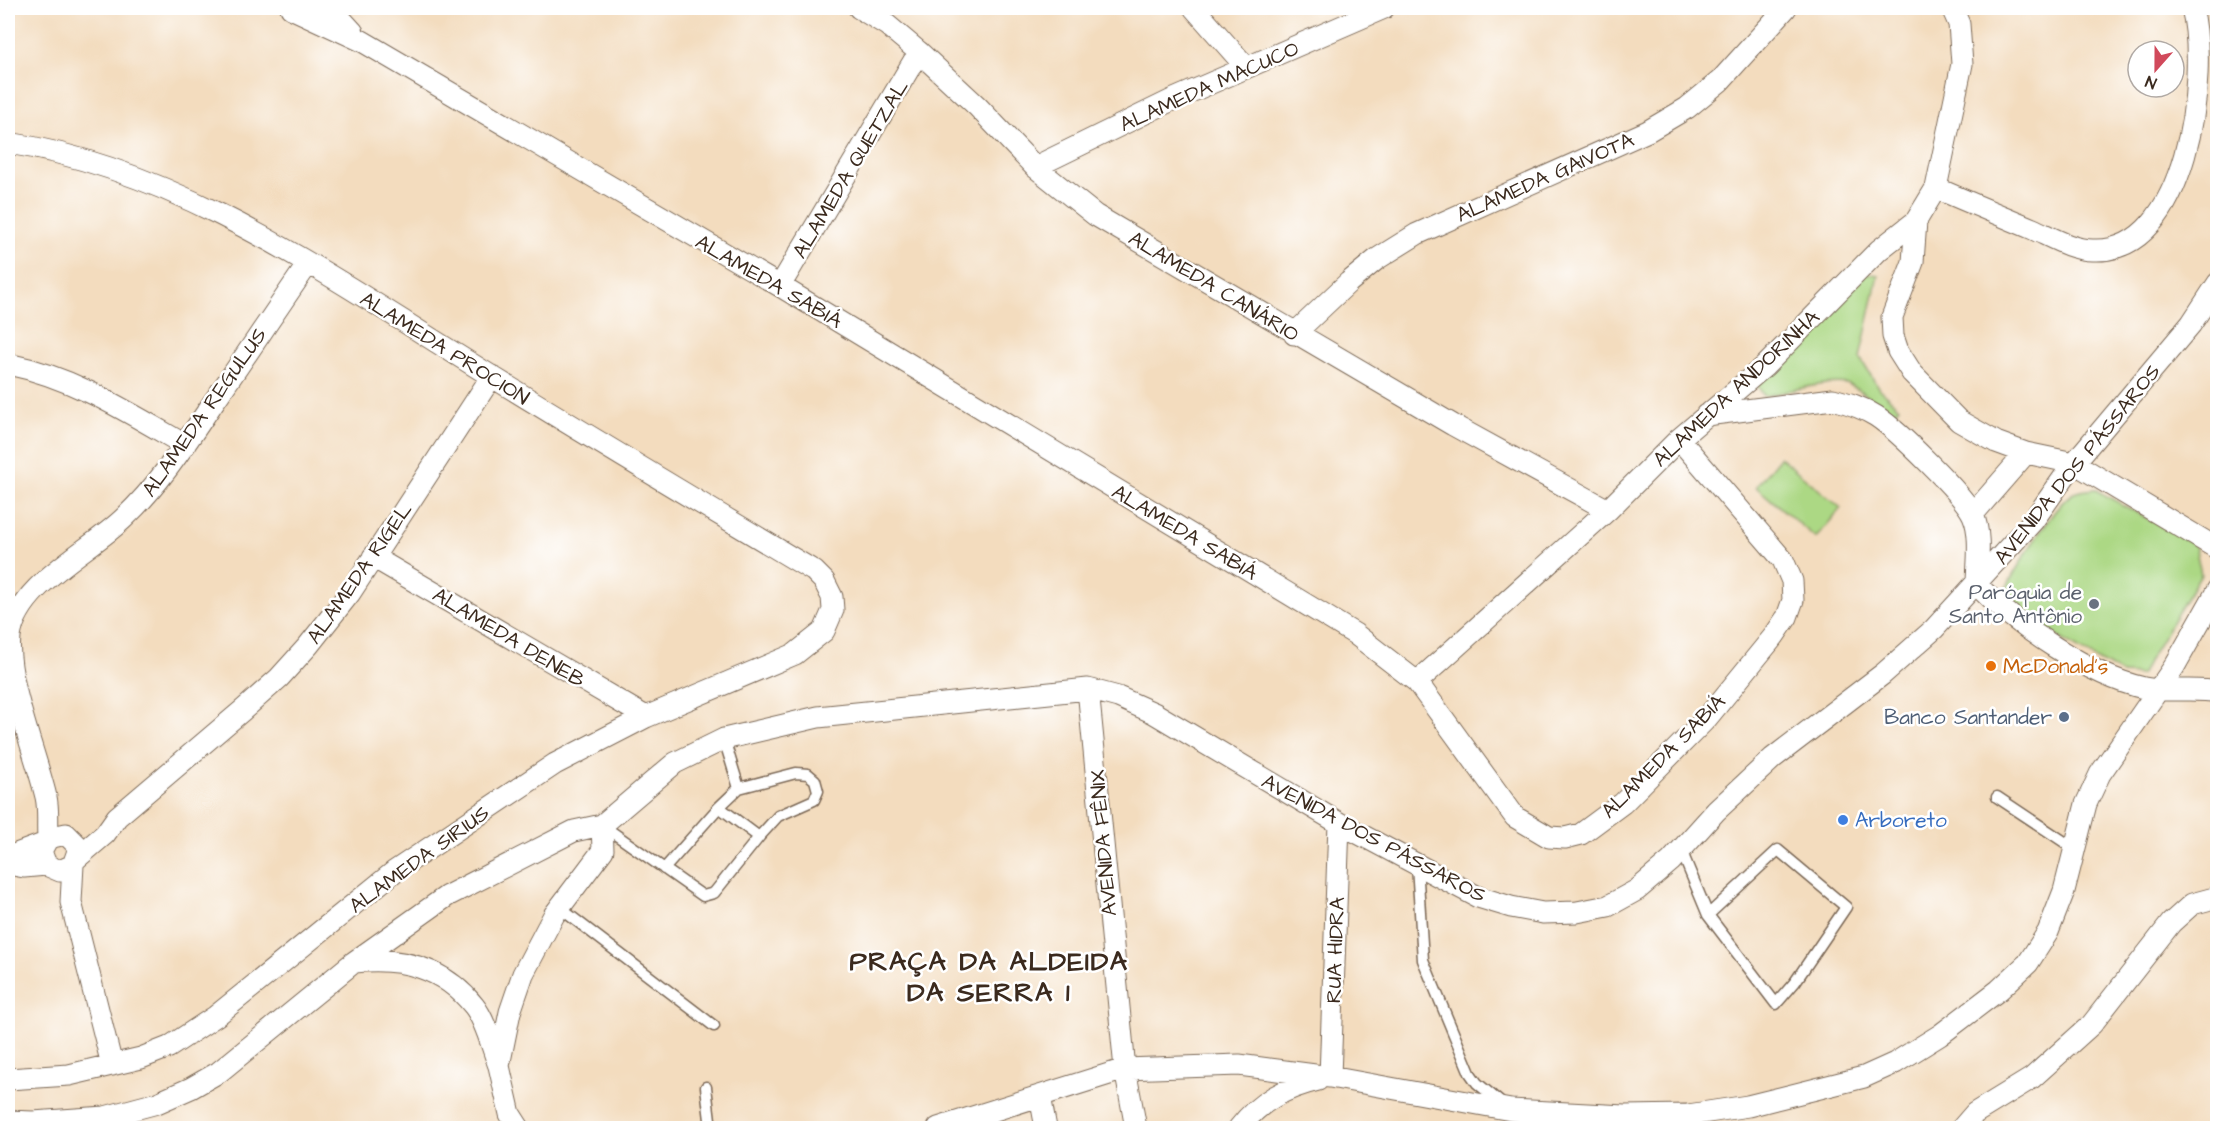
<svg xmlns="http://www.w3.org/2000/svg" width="2225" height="1136" viewBox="0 0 2225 1136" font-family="'Architects Daughter',sans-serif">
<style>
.green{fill:#acd884;stroke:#748151;stroke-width:1.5}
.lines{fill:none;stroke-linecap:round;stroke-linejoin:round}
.service-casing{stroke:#7b6856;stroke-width:13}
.minor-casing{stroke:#7b6856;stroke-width:23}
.service{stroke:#fff;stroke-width:10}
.minor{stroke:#fff;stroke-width:21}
.worship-dot{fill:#6b7280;stroke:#fff;stroke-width:2}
.food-dot{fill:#e8710a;stroke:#fff;stroke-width:2}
.service-dot{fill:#5c6f8a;stroke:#fff;stroke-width:2}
.shop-dot{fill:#3f7fe0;stroke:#fff;stroke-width:2}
.labels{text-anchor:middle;stroke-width:5;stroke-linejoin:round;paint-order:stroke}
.street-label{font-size:21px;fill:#3b2a1e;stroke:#fff}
.worship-label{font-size:21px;fill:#5b616d;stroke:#fff;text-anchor:end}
.food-label{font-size:21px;fill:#c56008;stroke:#fff;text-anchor:start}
.service-label{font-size:21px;fill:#4e5e75;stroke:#fff;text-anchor:end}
.shop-label{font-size:21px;fill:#366cbe;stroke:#fff;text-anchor:start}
.district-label{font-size:27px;font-weight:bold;letter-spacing:1.5px;fill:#3b2a1e;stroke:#fff}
</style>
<rect width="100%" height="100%" fill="#fff"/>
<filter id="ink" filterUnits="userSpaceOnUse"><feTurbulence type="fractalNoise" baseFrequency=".0167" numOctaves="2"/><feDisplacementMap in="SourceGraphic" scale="12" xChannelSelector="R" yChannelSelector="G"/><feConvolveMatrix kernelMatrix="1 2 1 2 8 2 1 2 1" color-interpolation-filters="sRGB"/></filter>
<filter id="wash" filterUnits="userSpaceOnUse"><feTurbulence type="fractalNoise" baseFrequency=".008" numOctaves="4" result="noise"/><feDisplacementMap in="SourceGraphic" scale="24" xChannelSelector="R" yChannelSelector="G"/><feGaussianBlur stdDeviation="1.35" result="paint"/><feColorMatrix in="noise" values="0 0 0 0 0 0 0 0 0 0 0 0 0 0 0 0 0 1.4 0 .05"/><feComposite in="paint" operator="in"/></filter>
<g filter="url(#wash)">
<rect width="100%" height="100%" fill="#f3dcbe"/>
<path class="green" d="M1866 273 1878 275 1860 358 1879 389 1899 407 1892 415C1879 405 1865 393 1850 385 1834 378 1784 393 1764 396L1757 385 1816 332Z
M1780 457 1841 508 1816 538 1756 487Z
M2094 489 2195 545 2201 574 2140 675 2121 674 2001 603C2005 583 2055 504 2072 494 2077 491 2088 490 2094 489Z"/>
</g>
<g filter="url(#ink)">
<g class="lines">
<defs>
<path id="service" d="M739 788 796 773 808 774 815 780 818 791 814 800 778 816 759 837
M1997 797 2075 849
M719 807 739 788 724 739
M602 825 703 896 714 893 759 837 719 807 664 869
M1681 850 1708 915 1776 1004 1795 982 1846 907 1778 850 1708 915
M1417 865 1423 960 1470 1073 1477 1083 1501 1103
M560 908 714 1026
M706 1087 711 1128"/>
<path id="minor" d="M291 8 362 41 780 286 1355 634 1417 682 1515 817 1549 837 1565 838 1581 834 1623 803 1707 718 1774 636 1787 617 1793 600 1792 581 1783 560 1679 439
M331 8 353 32
M859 8 887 25 919 52 977 106 1035 167 1095 215 1453 425 1608 510
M1194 8 1246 67
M8 143C176 168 328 275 470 363 584 434 699 502 814 571L824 581 832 597 833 610 824 631 795 654 646 717 555 764 395 871 216 1016 169 1047 141 1058 69 1075 8 1079
M1035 167 1172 100 1384 8
M1936 188C1968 202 2000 215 2033 229 2051 237 2072 250 2093 250 2188 255 2209 74 2192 8
M1916 221 1913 262 1892 317 1893 336 1898 351 1912 373 1959 421 1996 442 2026 453 2074 463 2218 549
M780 286 919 52
M1294 334 1349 282 1377 259 1417 234 1648 131 1687 108 1720 81 1786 8
M8 364C73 377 128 412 185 445
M1706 415 1833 399C1848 403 1862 407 1876 416 1896 429 1964 495 1973 515 1982 535 1977 564 1977 585 2015 625 2090 676 2144 688 2168 693 2194 687 2218 692
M1973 514 2026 453
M373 557 646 717
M1417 682 1608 510 1679 439 1765 366 1879 250 1916 221 1936 188 1962 64 1959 24 1952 8
M1088 689 1125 1069 1136 1128
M48 838C47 824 49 810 46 797 36 754 5 678 10 637 17 585 89 552 124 518 159 485 186 443 213 403 245 357 276 310 308 264
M8 857 43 844
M77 858 105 834 117 817 243 710 279 678 308 646 350 593 492 376
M8 864 24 867 46 865
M73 865 60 871 46 865 41 851 48 838 66 834 76 844 78 851 73 865 71 902 112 1065
M355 962C402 957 443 967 474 1006 486 1021 492 1048 499 1066
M1330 1077 1339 823
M1040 1096 1046 1128
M8 1121 33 1122 105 1117 157 1103 191 1088 219 1072 354 962 447 896 574 831 602 825 675 763 724 739 818 717 1088 689 1118 697 1154 713 1339 823 1478 897 1511 907 1543 913 1577 912 1608 906 1637 890 1671 861 1716 811 1773 758 1883 674 1934 629 2033 521 2074 463 2191 324 2218 283
M519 1128 510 1114 499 1066 510 1012 523 974 554 915 603 850 602 825
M938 1128 1125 1069 1239 1065 1330 1077 1511 1110 1625 1116 1688 1115 1748 1106 1864 1077 1895 1063 1940 1035 1999 990 2028 963 2048 932 2064 891 2086 804 2100 774 2174 667 2218 589
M1239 1128C1260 1101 1285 1088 1318 1080
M1962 1128 1975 1113 2032 1078 2092 1024 2171 923 2192 904 2218 897"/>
</defs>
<use href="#service" class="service-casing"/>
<use href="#minor" class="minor-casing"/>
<use href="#service" class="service"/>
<use href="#minor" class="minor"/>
</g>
</g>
<circle class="worship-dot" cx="2094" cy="604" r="6"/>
<circle class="food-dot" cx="1991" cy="666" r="6"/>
<circle class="service-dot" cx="2064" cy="717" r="6"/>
<circle class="shop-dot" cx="1843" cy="820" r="6"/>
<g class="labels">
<g class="street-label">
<text transform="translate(1209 86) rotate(-24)" y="7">ALAMEDA MACUCO</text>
<text transform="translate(850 169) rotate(-59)" y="7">ALAMEDA QUETZAL</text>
<text transform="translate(1545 177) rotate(-24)" y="7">ALAMEDA GAIVOTA</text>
<text transform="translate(769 281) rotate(30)" y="7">ALAMEDA SABIÁ</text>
<text transform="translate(1214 286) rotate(31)" y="7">ALAMEDA CANÁRIO</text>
<text transform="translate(445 348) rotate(32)" y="7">ALAMEDA PROCION</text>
<text transform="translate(1736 388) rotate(-43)" y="7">ALAMEDA ANDORINHA</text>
<text transform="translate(204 412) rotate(-55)" y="7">ALAMEDA REGULUS</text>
<text transform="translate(2077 464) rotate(-51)" y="7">AVENIDA DOS PÁSSAROS</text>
<text transform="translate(1185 532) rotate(31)" y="7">ALAMEDA SABIÁ</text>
<text transform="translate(359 573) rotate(-55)" y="7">ALAMEDA RIGEL</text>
<text transform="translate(509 637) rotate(31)" y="7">ALAMEDA DENEB</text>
<text transform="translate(1663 756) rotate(-45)" y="7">ALAMEDA SABIÁ</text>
<text transform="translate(1374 838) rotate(28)" y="7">AVENIDA DOS PÁSSAROS</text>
<text transform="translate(1103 843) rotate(-95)" y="7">AVENIDA FÊNIX</text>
<text transform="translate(419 859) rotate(-36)" y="7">ALAMEDA SIRIUS</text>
<text transform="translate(1335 950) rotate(-88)" y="7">RUA HIDRA</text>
</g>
<g class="worship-label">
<text x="2082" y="599">Paróquia de<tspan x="2082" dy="24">Santo Antônio</tspan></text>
</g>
<g class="food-label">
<text x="2003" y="673">McDonald's</text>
</g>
<g class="service-label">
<text x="2052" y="724">Banco Santander</text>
</g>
<g class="shop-label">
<text x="1855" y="827">Arboreto</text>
</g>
<g class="district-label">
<text x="989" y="970">PRAÇA DA ALDEIDA<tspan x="989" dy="31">DA SERRA 1</tspan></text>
</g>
</g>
<rect width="2225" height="1136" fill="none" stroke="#fff" stroke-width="30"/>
<g transform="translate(2156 69) rotate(201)"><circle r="28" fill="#ffffff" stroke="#b1aaa5" stroke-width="1.5"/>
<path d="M0-4.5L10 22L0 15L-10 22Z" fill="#d1495b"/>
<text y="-9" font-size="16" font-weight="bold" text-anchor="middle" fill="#3b2a1e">N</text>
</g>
</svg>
